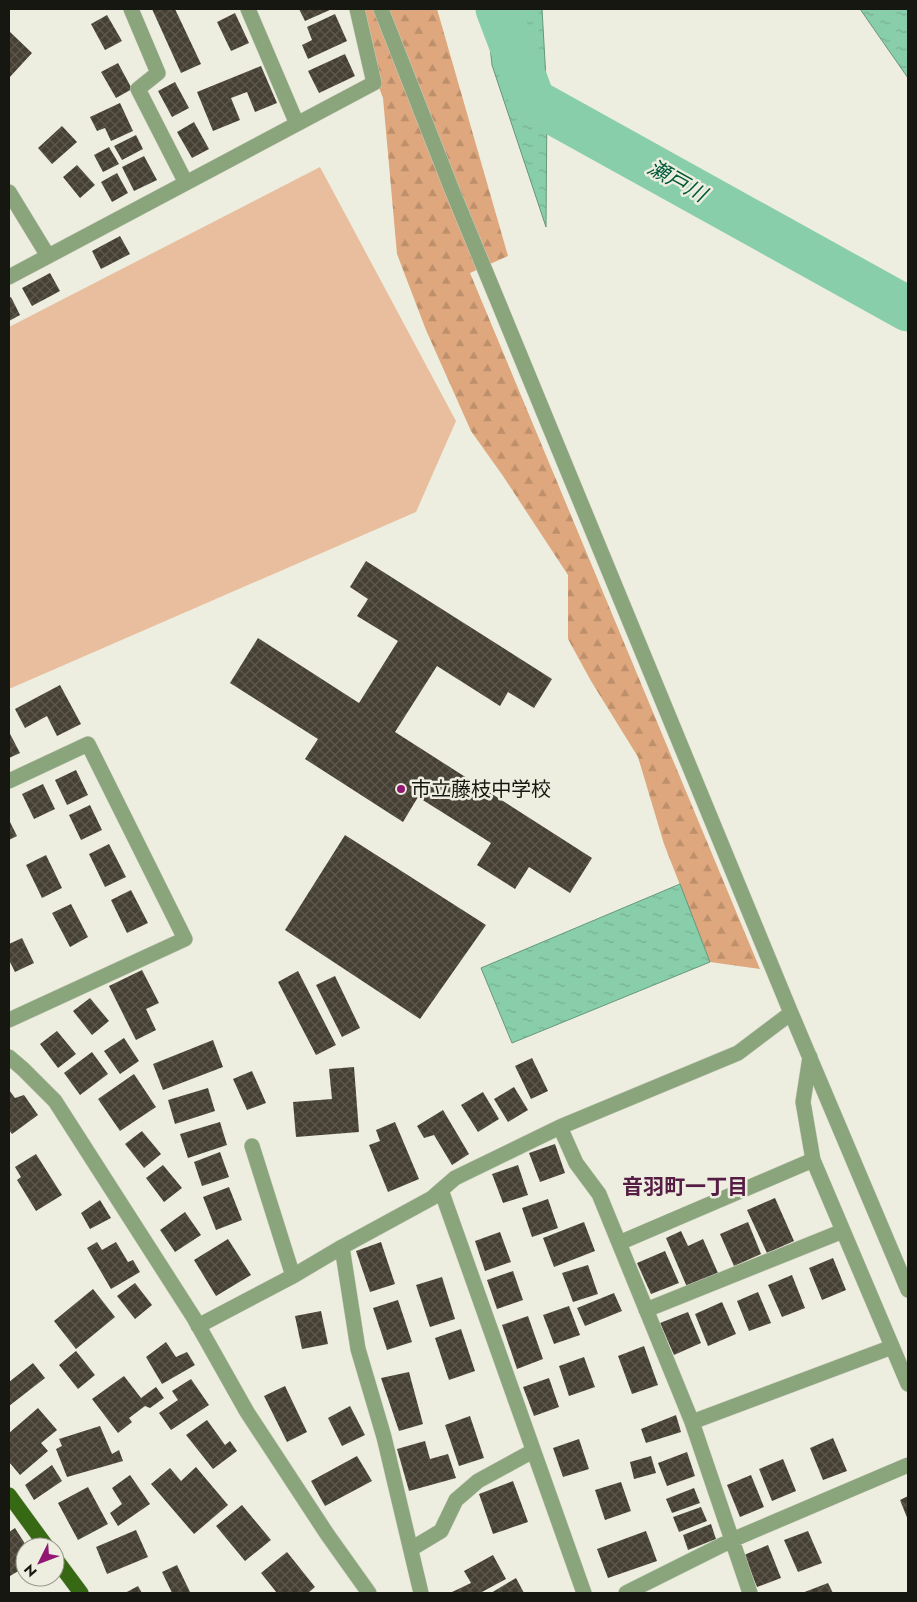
<svg xmlns="http://www.w3.org/2000/svg" width="917" height="1602" viewBox="0 0 917 1602" font-family="Jost,'Noto Sans JP',sans-serif">
<style>
.forest{fill:url(#forest-firs)}
.pitch{fill:#e9be9f}
.water{fill:url(#water-ripples);stroke:#66977c}
.lines{fill:none;stroke-linecap:round;stroke-linejoin:round}
.river{stroke:#89ceaa;stroke-width:45}
.building{fill:url(#building-cross-hatch)}
.minor-casing{stroke:#cbccbe;stroke-width:16}
.major-casing{stroke:#cbccbe;stroke-width:16}
.minor{stroke:#8aa57c;stroke-width:15}
.major{stroke:#376814;stroke-width:15}
.poi-dot{fill:#921774;stroke:#edeedf;stroke-width:2}
.labels{text-anchor:middle;stroke-width:5;stroke-linejoin:round;paint-order:stroke}
.poi-label{font-size:20px;fill:#161711;stroke:#edeedf;text-anchor:start}
.water-label{font-size:21px;font-style:italic;fill:#005a3a;stroke:#edeedf}
.neighbourhood-label{font-size:21px;font-weight:bold;fill:#551c44;stroke:#edeedf}
</style>
<defs>
<pattern id="forest-firs" width="22" height="20" patternUnits="userSpaceOnUse" patternTransform="scale(1.25)"><rect width="22" height="20" fill="#dea77d"/><path d="M5 1l3.5 6h-7zM16 11l3.5 6h-7z" fill="#be8f6b"/></pattern>
<pattern id="water-ripples" width="26" height="14" patternUnits="userSpaceOnUse" patternTransform="scale(1.25)"><rect width="26" height="14" fill="#89ceaa"/><path d="M2 4q2-2 4 0t4 0M15 11q2-2 4 0t4 0" fill="none" stroke="#76b091"/></pattern>
<pattern id="building-cross-hatch" width="8" height="8" patternUnits="userSpaceOnUse" patternTransform="scale(1.25)"><rect width="8" height="8" fill="#464034"/><path d="M0 0l8 8M0 8l8-8" fill="none" stroke="#5d584e"/></pattern>
</defs>
<rect width="100%" height="100%" fill="#edeedf"/>
<path class="forest" d="M349 9H437L508 256 470 273 760 969 710 962 664 844 638 757 591 681 568 639V575L503 476 471 431 426 330 397 254 383 98Z"/>
<path class="pitch" d="M320 167 456 421 416 512 9 689V327Z"/>
<path class="water" d="M486 9H542L547 97 546 227 492 65Z
M860 9H908V78Z
M680 884 710 962 512 1043 481 968Z"/>
<g class="lines">
<path class="river" d="M498 9 533 101 908 309"/>
</g>
<path class="building" d="M152 9H175L201 64 181 73Z
M299 9H332L305 21Z
M235 13 249 43 231 51 217 22Z
M335 14 347 41 308 59 302 45 312 40 307 27Z
M107 15 122 41 105 50 91 24Z
M9 31 32 53 9 78Z
M345 54 355 76 319 93 308 71Z
M118 63 132 89 116 98 101 72Z
M261 66 277 103 255 112 247 92 231 98 240 120 213 131 197 92Z
M175 82 189 108 172 117 158 91Z
M120 103 133 131 111 141 105 128 97 131 90 117Z
M194 122 209 149 192 158 177 132Z
M62 126 77 142 52 164 38 148Z
M136 135 143 149 122 160 114 146Z
M109 147 119 164 103 172 94 155Z
M144 156 157 180 134 191 122 167Z
M77 165 95 185 80 198 63 177Z
M117 173 128 193 112 202 101 182Z
M120 236 130 254 101 269 92 251Z
M50 273 60 291 32 306 22 288Z
M11 297 20 315 9 321V298Z
M366 561 552 679 534 708 508 692 500 706 437 666 395 732 592 858 570 893 529 867 515 889 477 865 491 843 418 797 403 822 305 759 318 739 230 683 258 638 359 703 398 641 357 616 368 599 350 587Z
M60 685 81 724 57 736 47 716 25 728 15 709Z
M9 732 20 753 9 758Z
M76 770 88 795 67 805 55 780Z
M43 784 55 809 34 819 22 794Z
M90 805 102 830 81 840 69 815Z
M9 820 17 836 9 840Z
M345 835 486 925 420 1019 285 930Z
M109 844 126 877 105 887 89 854Z
M46 855 62 888 42 898 26 865Z
M131 890 148 923 127 933 111 900Z
M71 904 88 937 70 947 52 913Z
M22 938 34 963 15 972 9 960V944Z
M142 970 159 1003 146 1009 156 1030 136 1040 109 986Z
M298 971 336 1045 316 1055 278 982Z
M335 976 360 1028 342 1037 316 985Z
M90 998 109 1021 92 1035 73 1011Z
M57 1031 76 1054 58 1068 40 1044Z
M124 1038 139 1061 120 1074 104 1051Z
M213 1040 223 1067 163 1090 153 1064Z
M92 1052 108 1074 80 1095 64 1073Z
M532 1058 548 1091 531 1099 515 1066Z
M354 1067 359 1132 296 1137 293 1102 332 1099 329 1069Z
M252 1071 266 1103 247 1110 233 1079Z
M134 1074 156 1107 120 1131 98 1099Z
M514 1087 528 1110 508 1122 494 1099Z
M208 1088 215 1111 175 1124 168 1100Z
M9 1090 15 1098 24 1095 38 1115 12 1134 9 1130Z
M483 1092 499 1119 478 1132 461 1105Z
M443 1110 469 1154 452 1165 434 1135 424 1138 417 1126Z
M220 1122 227 1145 188 1158 180 1134Z
M395 1122 419 1179 388 1192 369 1145 380 1141 376 1130Z
M142 1131 161 1154 144 1168 125 1144Z
M555 1144 565 1173 540 1182 529 1153Z
M220 1152 229 1177 202 1186 194 1162Z
M36 1154 62 1195 36 1211 17 1180 21 1177 15 1167Z
M163 1165 182 1188 164 1202 146 1178Z
M518 1165 528 1195 503 1203 492 1174Z
M229 1187 242 1220 216 1230 203 1197Z
M775 1198 794 1241 767 1253 747 1210Z
M548 1199 558 1228 532 1237 522 1208Z
M100 1200 111 1218 90 1229 81 1213Z
M185 1212 201 1235 175 1252 160 1230Z
M584 1222 595 1251 554 1267 543 1238Z
M748 1222 761 1254 734 1266 720 1234Z
M681 1231 688 1246 703 1239 718 1273 687 1287 666 1238Z
M500 1232 511 1262 485 1271 475 1241Z
M228 1239 251 1275 216 1296 194 1260Z
M97 1242 102 1250 116 1242 128 1262 133 1260 140 1272 111 1289 87 1248Z
M381 1242 395 1284 370 1292 356 1251Z
M665 1251 679 1283 651 1294 637 1263Z
M833 1258 846 1290 822 1300 809 1268Z
M588 1265 598 1294 573 1302 562 1273Z
M513 1271 523 1300 497 1309 487 1280Z
M792 1275 805 1308 782 1317 768 1285Z
M442 1277 455 1319 430 1327 416 1285Z
M135 1283 152 1305 135 1319 117 1296Z
M93 1289 115 1317 76 1349 54 1321Z
M758 1292 771 1323 749 1331 737 1301Z
M614 1293 622 1311 585 1326 577 1308Z
M398 1300 412 1342 387 1350 373 1308Z
M722 1302 736 1334 708 1346 695 1314Z
M569 1306 580 1335 554 1344 543 1315Z
M321 1311 328 1344 302 1349 295 1316Z
M688 1312 701 1343 674 1355 660 1323Z
M528 1316 543 1359 517 1369 502 1325Z
M461 1329 475 1371 449 1380 435 1338Z
M166 1342 176 1357 187 1352 195 1365 162 1384 146 1357Z
M644 1346 658 1385 632 1394 618 1356Z
M76 1351 95 1375 78 1389 59 1365Z
M584 1357 595 1387 569 1396 559 1366Z
M33 1363 45 1378 9 1406V1382Z
M409 1372 423 1424 399 1431 381 1378Z
M124 1376 141 1398 156 1387 164 1398 150 1408 145 1406 129 1418 132 1422 118 1433 92 1399Z
M549 1378 559 1407 534 1416 523 1387Z
M191 1379 209 1405 171 1430 159 1413 178 1400 172 1391Z
M285 1386 307 1432 287 1442 264 1396Z
M350 1406 365 1435 342 1446 328 1418Z
M38 1408 57 1430 41 1443 48 1451 20 1475 9 1462V1433Z
M676 1415 681 1432 646 1443 641 1429Z
M470 1416 484 1458 459 1466 445 1425Z
M207 1420 225 1445 230 1441 237 1451 213 1469 186 1435Z
M100 1426 112 1454 119 1450 123 1461 67 1477 56 1449 62 1446 59 1439Z
M833 1438 847 1471 823 1480 810 1448Z
M579 1439 589 1469 563 1477 553 1448Z
M425 1441 430 1459 448 1454 456 1478 409 1491 397 1449Z
M687 1452 695 1476 667 1486 658 1463Z
M357 1456 372 1481 325 1506 311 1481Z
M651 1456 656 1473 634 1479 630 1462Z
M783 1459 796 1491 772 1501 759 1469Z
M52 1465 62 1481 34 1500 25 1485Z
M196 1467 228 1505 194 1534 151 1484 170 1468 181 1481Z
M130 1475 150 1504 118 1526 110 1513 122 1504 112 1488Z
M751 1475 764 1507 740 1517 727 1485Z
M513 1481 528 1522 493 1534 479 1494Z
M621 1482 631 1511 605 1520 595 1490Z
M88 1487 108 1524 78 1540 58 1503Z
M694 1488 700 1503 672 1513 666 1499Z
M908 1496V1520L900 1500Z
M242 1505 271 1540 245 1561 216 1526Z
M701 1507 707 1521 679 1532 673 1517Z
M711 1524 716 1539 688 1550 683 1535Z
M15 1528 27 1547H25V1567L10 1576 9 1573V1532Z
M136 1530 148 1557 107 1574 96 1547Z
M646 1531 657 1561 608 1578 597 1549Z
M808 1531 822 1563 798 1572 784 1540Z
M768 1545 781 1578 757 1587 744 1555Z
M287 1552 315 1587 308 1593H277L261 1573Z
M493 1555 506 1579 480 1593H453L452 1592 471 1583 464 1571Z
M177 1565 190 1592 188 1593H172L162 1572Z
M516 1578 524 1593H491Z
M828 1583 833 1593H802Z
M138 1586 142 1593H125Z"/>
<g class="lines">
<defs>
<path id="minor" d="M131 9 158 73 138 89 186 183
M248 9 297 124
M381 9 452 190 791 1013 908 1290
M9 192 48 256
M9 277 374 83 357 9
M9 781 88 744 185 939 9 1020
M9 1057 23 1069 55 1101 194 1318 247 1412 327 1534 369 1593
M810 1057 803 1102 813 1160 908 1384
M560 1127 576 1163 599 1194 692 1422 750 1593
M252 1146 293 1276
M441 1190 584 1593
M619 1243 813 1160
M342 1247 358 1349 384 1437 421 1593
M646 1310 843 1231
M198 1326 293 1276 342 1247 432 1198 455 1178 560 1127 738 1053 791 1013
M692 1422 892 1347
M411 1549 441 1531 456 1500 478 1481 533 1451
M626 1593 732 1540 908 1465"/>
<path id="major" d="M9 1495 47 1547
M55 1558 81 1593"/>
</defs>
<use href="#minor" class="minor-casing"/>
<use href="#major" class="major-casing"/>
<use href="#minor" class="minor"/>
<use href="#major" class="major"/>
</g>
<circle class="poi-dot" cx="401" cy="789" r="5"/>
<g class="labels">
<g class="poi-label">
<text x="411" y="796">市立藤枝中学校</text>
</g>
<g class="water-label">
<text transform="translate(677 181) rotate(29)" y="7">瀬戸川</text>
</g>
<g class="neighbourhood-label">
<text x="685" y="1194">音羽町一丁目</text>
</g>
</g>
<rect width="917" height="1602" fill="none" stroke="#161711" stroke-width="20"/>
<g transform="translate(40 1562) rotate(228)"><circle r="24" fill="#edeedf" stroke="#97988d"/>
<path d="M0-4L9 19L0 12L-9 19Z" fill="#921774"/>
<text y="-8" font-size="14" font-weight="bold" text-anchor="middle" fill="#161711">N</text>
</g>
</svg>
